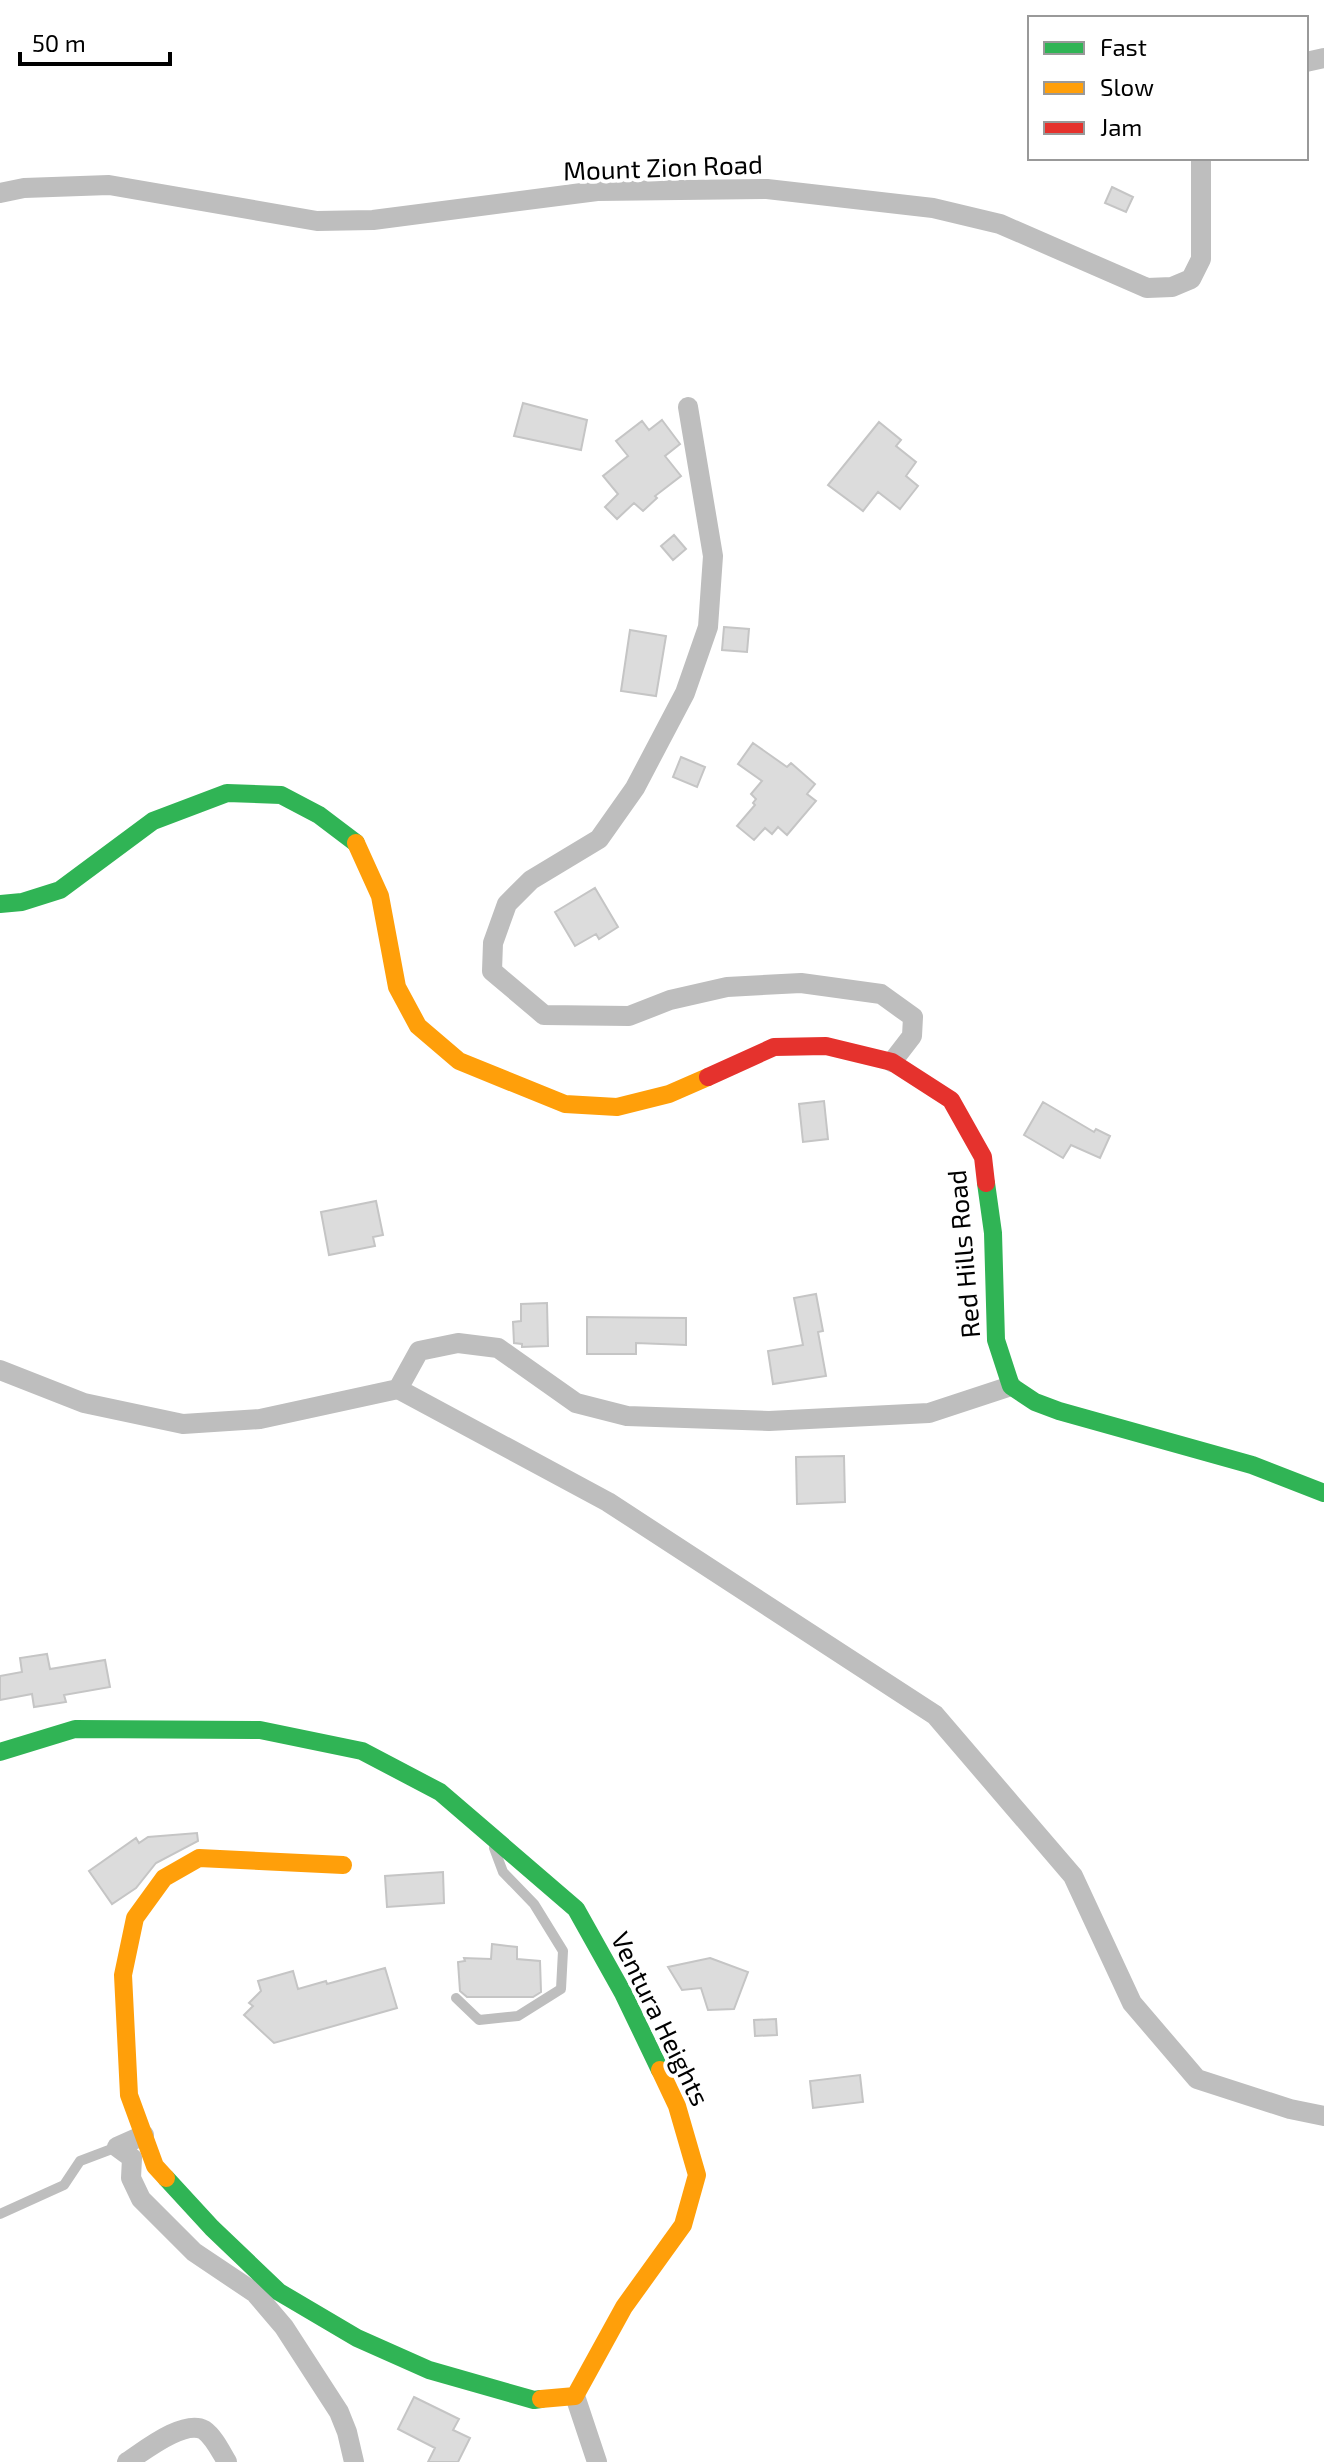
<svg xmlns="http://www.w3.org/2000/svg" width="1324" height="2462" viewBox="0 0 1324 2462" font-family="'Exo 2',sans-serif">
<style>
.building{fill:#dcdcdc;stroke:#c5c5c5;stroke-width:2}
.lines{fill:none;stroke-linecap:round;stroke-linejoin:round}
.lane{stroke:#bebebe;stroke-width:10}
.street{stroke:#bebebe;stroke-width:20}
.fast{stroke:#30b455;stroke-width:18}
.slow{stroke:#ff9f0a;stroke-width:18}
.jam{stroke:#e5322d;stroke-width:18}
.labels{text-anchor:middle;stroke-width:8;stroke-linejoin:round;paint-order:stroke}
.street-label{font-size:26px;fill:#000;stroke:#fff}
</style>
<rect width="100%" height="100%" fill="#fff"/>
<path class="building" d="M1112 187 1133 197 1126 212 1105 203Z
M523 403 587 420 581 450 514 436Z
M662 420 680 444 665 456 681 476 655 496 657 498 643 511 634 503 617 519 605 507 618 494 603 476 628 456 616 441 642 421 649 430Z
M879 422 901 440 896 446 916 462 906 476 918 486 900 509 878 492 863 511 828 485Z
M674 535 686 549 673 560 661 546Z
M724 627 749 629 747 652 722 650Z
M630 630 666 636 656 696 621 691Z
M753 743 787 767 791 763 815 784 807 794 816 801 787 835 778 827 772 834 765 828 754 840 737 826 755 805 753 803 756 799 751 794 762 781 738 764Z
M681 757 705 767 697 787 673 777Z
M595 888 618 927 599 939 596 934 575 946 555 912Z
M824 1101 828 1139 803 1142 799 1104Z
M1043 1102 1094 1132 1096 1129 1110 1136 1100 1158 1071 1145 1063 1158 1024 1135Z
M376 1201 383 1235 373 1237 375 1246 329 1255 321 1212Z
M816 1294 823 1331 818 1332 826 1376 773 1384 768 1351 803 1345 794 1298Z
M547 1303 548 1346 522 1347V1344L514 1343 513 1322 521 1321V1304Z
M587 1317 686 1318V1345L636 1343V1354H587Z
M844 1456 845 1502 797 1504 796 1457Z
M47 1654 50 1669 105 1660 110 1687 64 1695 66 1702 34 1707 32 1694 0 1700V1676L22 1672 20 1658Z
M197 1833 198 1841 156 1863 136 1888 112 1904 89 1871 136 1838 139 1843 148 1837Z
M443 1872 444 1903 387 1907 385 1876Z
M492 1944 517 1947V1959L540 1961 541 1992 533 1997H467L460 1991 458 1962 465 1961 464 1958 491 1959Z
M710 1958 748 1972 734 2009 708 2010 701 1988 682 1990 668 1967Z
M385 1968 397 2008 274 2043 244 2015 253 2006 249 2003 261 1991 258 1981 293 1971 298 1989 326 1981 327 1984Z
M776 2019 777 2035 755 2036 754 2020Z
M860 2075 863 2102 813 2108 810 2081Z
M414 2397 459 2419 453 2430 470 2438 458 2462H428L435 2448 398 2429Z"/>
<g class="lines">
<path class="lane" d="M456 1998 479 2020 518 2016 561 1989 563 1951 534 1904 503 1872 494 1848
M0 2214 64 2185 80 2161 117 2147"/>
<path class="street" d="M1306 62 1324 58
M0 193 24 188 109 185 317 221 373 220 597 191 767 189 933 208 1000 224 1147 288 1172 287 1191 279 1201 259V158
M688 407 713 556 708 627 685 693 635 788 599 839 531 880 507 904 493 943 492 971 544 1015 629 1016 670 1000 727 987 801 983 881 994 913 1017 912 1036 892 1062
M0 1370 84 1403 183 1424 260 1419 398 1389 419 1351 458 1343 498 1348 576 1403 627 1416 769 1421 929 1413 1011 1386
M398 1389 608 1502 935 1715 1073 1876 1132 2003 1197 2079 1290 2109 1324 2116
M144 2135 117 2147 132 2158 131 2178 141 2199 194 2252 255 2293 284 2327 339 2412 347 2432 354 2462
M575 2396 597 2462
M127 2462C144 2451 184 2419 204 2430 214 2437 221 2452 227 2462"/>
<path class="fast" d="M0 904 22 902 60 890 153 821 227 793 281 795 319 815 356 843
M986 1183 993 1233 996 1340 1011 1386 1035 1402 1059 1411 1252 1465 1324 1493
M0 1752 75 1729 260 1730 362 1751 440 1792 576 1909 623 1993 660 2070
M166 2178 212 2228 279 2292 357 2338 429 2370 534 2400 541 2399"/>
<path class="slow" d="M356 843 380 896 397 987 418 1026 459 1061 565 1104 617 1107 669 1094 708 1077
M166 2178 155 2166 129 2095 123 1975 135 1918 164 1878 199 1858 343 1865
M541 2399 575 2396 624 2307 683 2225 697 2175 677 2106 660 2070"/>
<path class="jam" d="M708 1077 774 1047 826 1046 892 1062 951 1100 983 1157 986 1183"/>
</g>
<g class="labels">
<g class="street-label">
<text transform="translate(663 168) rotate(-2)" y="9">Mount Zion Road</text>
<text transform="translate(964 1254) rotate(-95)" y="9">Red Hills Road</text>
<text transform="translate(660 2019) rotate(64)" y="9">Ventura Heights</text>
</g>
</g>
<rect x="1028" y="16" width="280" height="144" fill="#ffffff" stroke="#999999" stroke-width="2"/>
<rect x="1044" y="42" width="40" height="12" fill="#30b455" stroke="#999999" stroke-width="2"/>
<text x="1100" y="56" font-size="24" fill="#000000">Fast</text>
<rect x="1044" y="82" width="40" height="12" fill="#ff9f0a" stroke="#999999" stroke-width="2"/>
<text x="1100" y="96" font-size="24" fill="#000000">Slow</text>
<rect x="1044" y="122" width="40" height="12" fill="#e5322d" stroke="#999999" stroke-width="2"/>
<text x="1100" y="136" font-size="24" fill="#000000">Jam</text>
<path d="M20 52v12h150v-12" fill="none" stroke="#000000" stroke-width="4"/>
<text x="32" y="52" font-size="24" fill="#000000" stroke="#ffffff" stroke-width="6" paint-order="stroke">50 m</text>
</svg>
